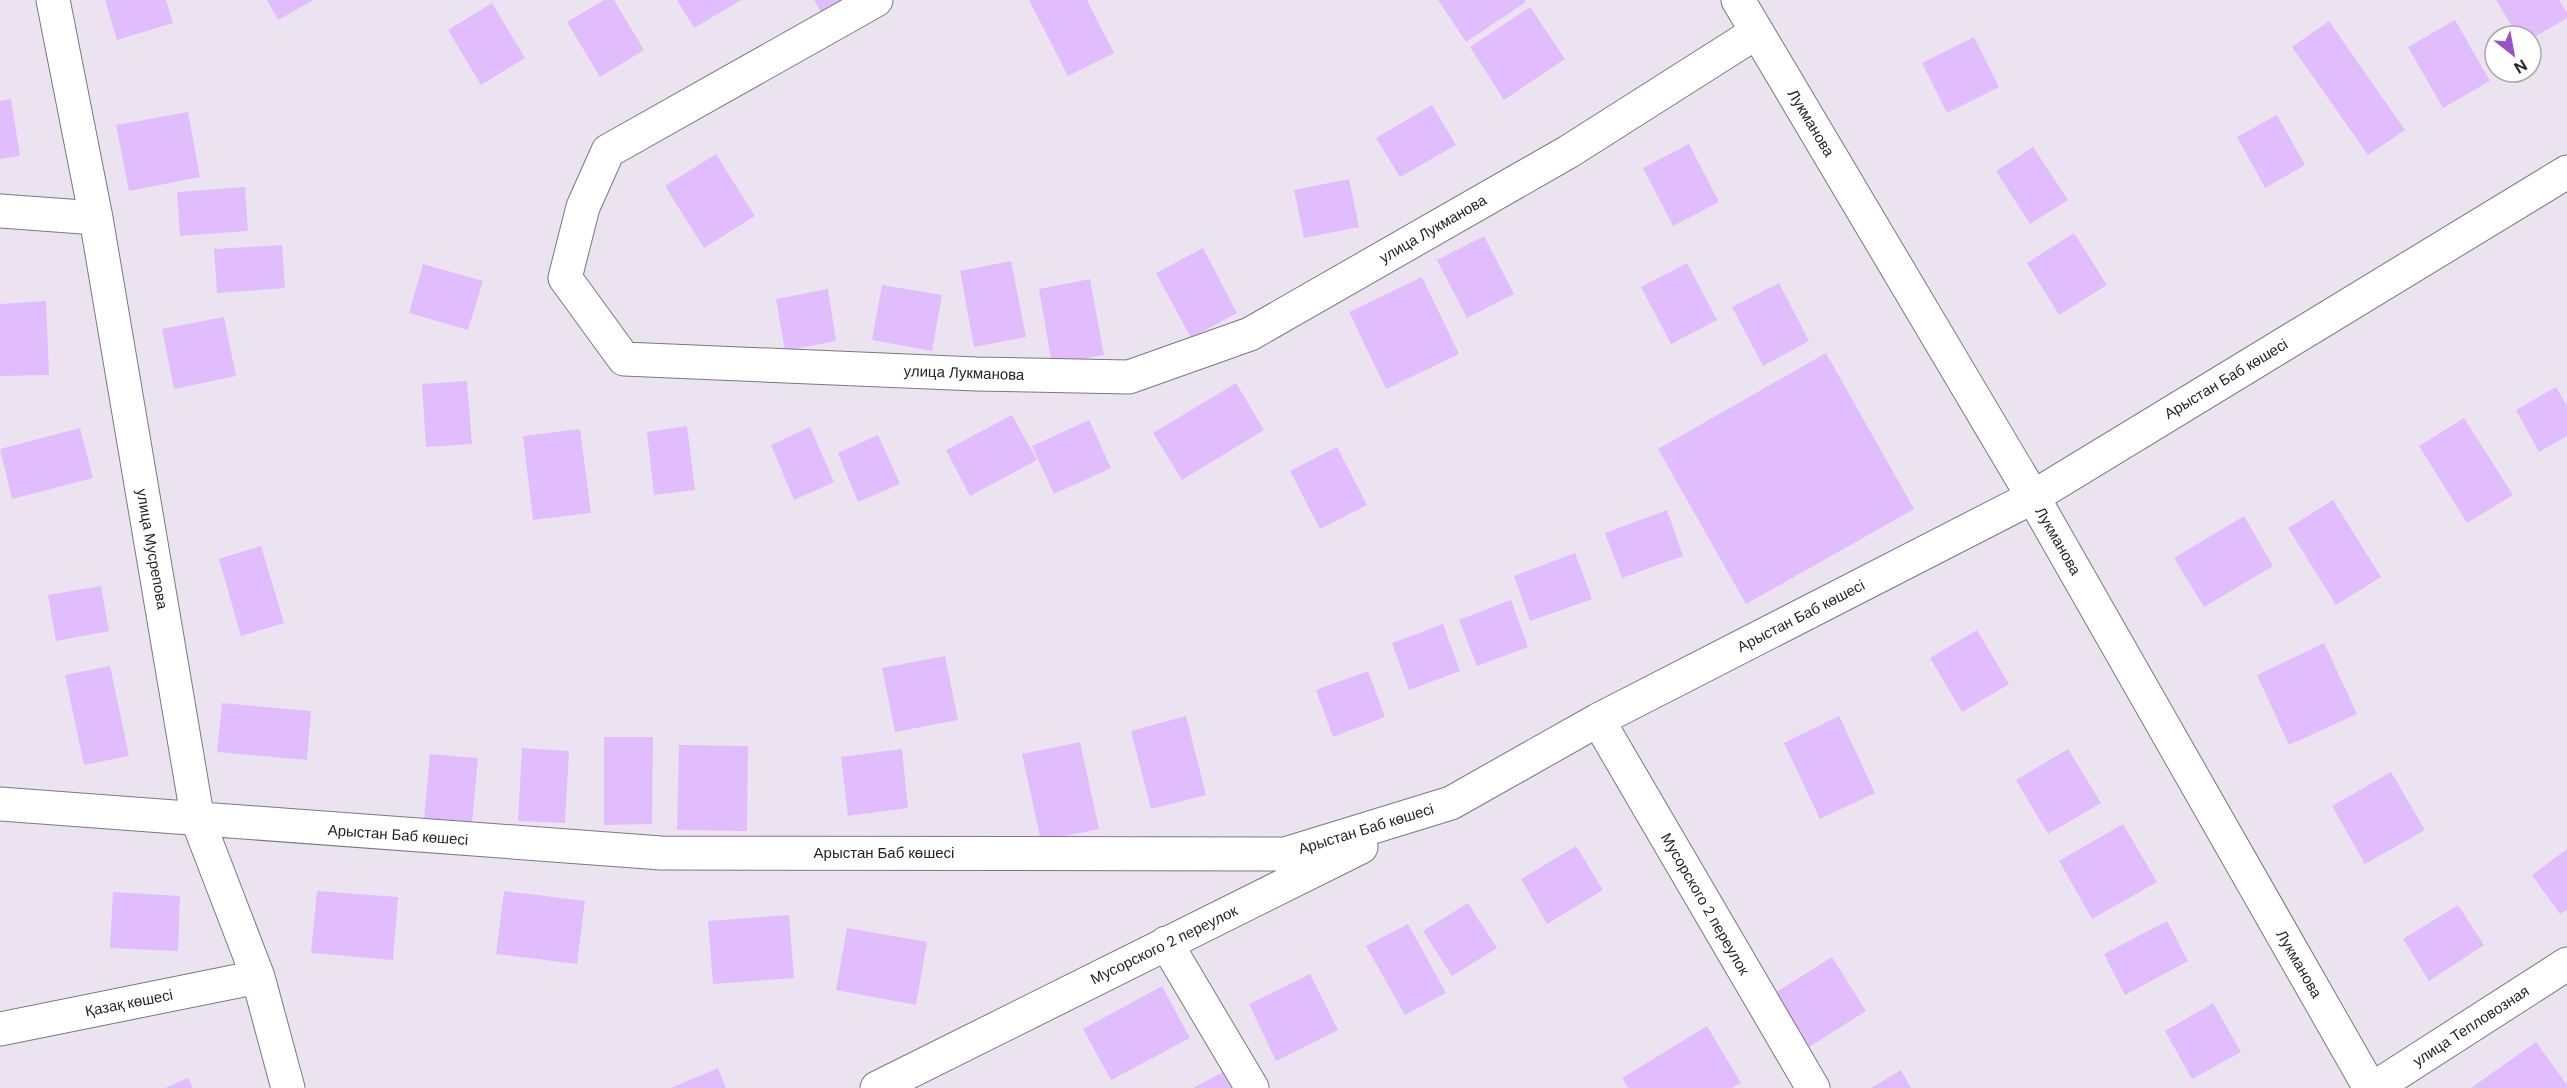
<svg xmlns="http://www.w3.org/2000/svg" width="2567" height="1088" viewBox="0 0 2567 1088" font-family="'DM Sans',sans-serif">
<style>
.building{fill:#e2bdfd}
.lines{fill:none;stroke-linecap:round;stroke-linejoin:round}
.minor-casing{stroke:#7c7780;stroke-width:35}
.tertiary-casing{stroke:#7c7780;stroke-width:35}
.minor{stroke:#fff;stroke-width:33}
.tertiary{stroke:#fff;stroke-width:33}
.labels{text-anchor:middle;stroke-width:4.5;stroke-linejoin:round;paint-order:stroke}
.street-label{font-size:15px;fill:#252327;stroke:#fff}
</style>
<rect width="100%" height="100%" fill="#ebe4f0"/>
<path class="building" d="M105 0H166L173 23 117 40Z
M267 0H314L278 20Z
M604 0H614L644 50 600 77 567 22Z
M677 0H741L694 28Z
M814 0H842L821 12Z
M1029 0H1087L1114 53 1068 76Z
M1438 0H1524L1526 2 1466 42Z
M2496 0H2559L2567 13V18L2531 39V36H2518Z
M492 3 525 58 481 85 448 30Z
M1530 7 1565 59 1504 100 1470 47Z
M2455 20 2490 81 2443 108 2408 47Z
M2329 21 2405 130 2368 155 2292 47Z
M1974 37 1999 87 1947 113 1922 63Z
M11 99 20 156 0 159V101Z
M1432 105 1456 145 1400 177 1376 138Z
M188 112 200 177 129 191 116 125Z
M2277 115 2305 165 2265 188 2237 137Z
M1689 144 1719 202 1673 226 1643 168Z
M2033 147 2068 200 2030 224 1996 171Z
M716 154 755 216 704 248 665 186Z
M1349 179 1359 227 1304 238 1294 190Z
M245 187 248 231 180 236 177 192Z
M2074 233 2107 285 2059 315 2027 263Z
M1484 236 1514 294 1467 318 1437 260Z
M282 245 285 288 217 293 214 249Z
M1203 248 1237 313 1191 338 1156 273Z
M1011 261 1026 337 974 347 960 271Z
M1687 263 1717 320 1671 344 1641 287Z
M423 264 483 281 468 330 409 313Z
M1422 277 1459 354 1386 389 1349 312Z
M1090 279 1104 355 1052 365 1039 289Z
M1779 283 1809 341 1763 366 1732 307Z
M882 285 942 295 932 351 872 340Z
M828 289 836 341 785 351 776 299Z
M46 301 49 375 0 376V304Z
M224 317 236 376 174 389 162 329Z
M1826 353 1914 509 1746 604 1658 449Z
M467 381 472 444 426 447 422 384Z
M1236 383 1264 430 1182 480 1153 433Z
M2556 387 2567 406V436L2539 452 2516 410Z
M1012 415 1037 460 970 496 946 450Z
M2464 418 2513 495 2467 523 2419 446Z
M1089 420 1111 468 1054 494 1032 446Z
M687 426 695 490 654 495 647 432Z
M810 427 834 482 794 500 771 445Z
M80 428 93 478 12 499 0 449Z
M580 429 591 513 533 520 523 436Z
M878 435 900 484 858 502 838 453Z
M1337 447 1367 505 1320 529 1290 471Z
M2333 500 2381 577 2336 605 2288 528Z
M1667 510 1683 556 1622 578 1605 533Z
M2244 516 2273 566 2204 607 2174 558Z
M261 546 284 623 241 636 219 559Z
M1575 553 1592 599 1530 621 1514 576Z
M101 586 109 631 56 641 48 595Z
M1511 600 1528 647 1477 666 1459 620Z
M1443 624 1460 671 1409 690 1392 643Z
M1977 630 2009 684 1962 712 1930 658Z
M2324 643 2357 714 2289 745 2257 675Z
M945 656 958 720 895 732 882 668Z
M110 666 129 756 84 765 65 675Z
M1368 671 1385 717 1333 737 1316 690Z
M222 703 311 711 307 760 217 752Z
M1186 716 1206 795 1151 809 1131 731Z
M1839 716 1875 793 1820 819 1784 743Z
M604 737H653L652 824 604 825Z
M1080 742 1099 829 1041 841 1022 754Z
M679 745 748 746 747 831 677 830Z
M522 748 569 751 565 823 518 821Z
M902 749 908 808 848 816 841 757Z
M2068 749 2101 803 2048 834 2016 780Z
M430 754 478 758 472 823 424 819Z
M2391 772 2425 830 2365 864 2332 806Z
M2123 824 2157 882 2092 919 2059 861Z
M1576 846 1603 890 1547 924 1521 879Z
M2567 849V910L2560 914 2532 875Z
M317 891 398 897 393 960 311 953Z
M504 891 585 901 577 964 496 954Z
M113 892 180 896 178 951 110 948Z
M1468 903 1497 948 1452 976 1423 931Z
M2458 905 2484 945 2429 981 2403 939Z
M789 915 794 978 713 984 708 921Z
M2167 921 2188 961 2125 995 2104 954Z
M1408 924 1446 993 1405 1015 1366 946Z
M847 928 927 942 916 1005 836 990Z
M1832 957 1866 1011 1809 1047 1775 993Z
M1310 974 1338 1030 1276 1061 1249 1004Z
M1162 986 1190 1038 1111 1080 1083 1029Z
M2213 1003 2241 1052 2192 1079 2165 1031Z
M1707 1026 1741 1083 1732 1088H1628L1622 1078Z
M2536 1042 2567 1085V1088H2471Z
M718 1068 726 1088H671Z
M1227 1070 1236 1088H1193Z
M1901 1070 1911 1088H1871Z
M188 1078 193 1088H165Z"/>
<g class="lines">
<defs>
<path id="minor" d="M53 0 96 218 198 821 258 977 288 1088
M876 0 608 151 583 207 565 278 624 359 976 374 1129 377 1250 334 1568 152 1757 32
M0 211 96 218
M1598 720 1813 1088
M0 804 661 853 1285 854 1451 803 1598 720 2033 497 2567 172
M1166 943 1252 1088
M0 1029 258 977
M877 1088 1361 847
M2374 1088 2567 964"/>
<path id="tertiary" d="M1738 0 2033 497 2370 1088"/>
</defs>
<use href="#minor" class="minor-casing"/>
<use href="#tertiary" class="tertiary-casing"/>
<use href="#minor" class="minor"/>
<use href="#tertiary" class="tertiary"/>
</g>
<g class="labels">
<g class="street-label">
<text transform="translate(1811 123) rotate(59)" y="5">Лукманова</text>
<text transform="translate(1433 229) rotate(-30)" y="5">улица Лукманова</text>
<text transform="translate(964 373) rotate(2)" y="5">улица Лукманова</text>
<text transform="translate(2226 379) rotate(-31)" y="5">Арыстан Баб көшесі</text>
<text transform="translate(2058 541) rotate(60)" y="5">Лукманова</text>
<text transform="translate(152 549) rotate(80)" y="5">улица Мусрепова</text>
<text transform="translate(1801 616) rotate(-27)" y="5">Арыстан Баб көшесі</text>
<text transform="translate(1366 829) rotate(-17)" y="5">Арыстан Баб көшесі</text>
<text transform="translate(398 835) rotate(4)" y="5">Арыстан Баб көшесі</text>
<text x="884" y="858">Арыстан Баб көшесі</text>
<text transform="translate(1705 904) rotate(60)" y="5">Мусорского 2 переулок</text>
<text transform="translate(1164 945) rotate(-26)" y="5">Мусорского 2 переулок</text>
<text transform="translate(2299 964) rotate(60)" y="5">Лукманова</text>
<text transform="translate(129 1003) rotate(-11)" y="5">Қазақ көшесі</text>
<text transform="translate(2471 1026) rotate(-33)" y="5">улица Тепловозная</text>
</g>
</g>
<g transform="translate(2513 54) rotate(149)"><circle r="28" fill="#ffffff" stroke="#a8a7a9" stroke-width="1.5"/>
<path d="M0-4.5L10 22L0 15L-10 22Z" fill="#9952c5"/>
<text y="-9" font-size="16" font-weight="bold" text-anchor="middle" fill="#252327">N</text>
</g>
</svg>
